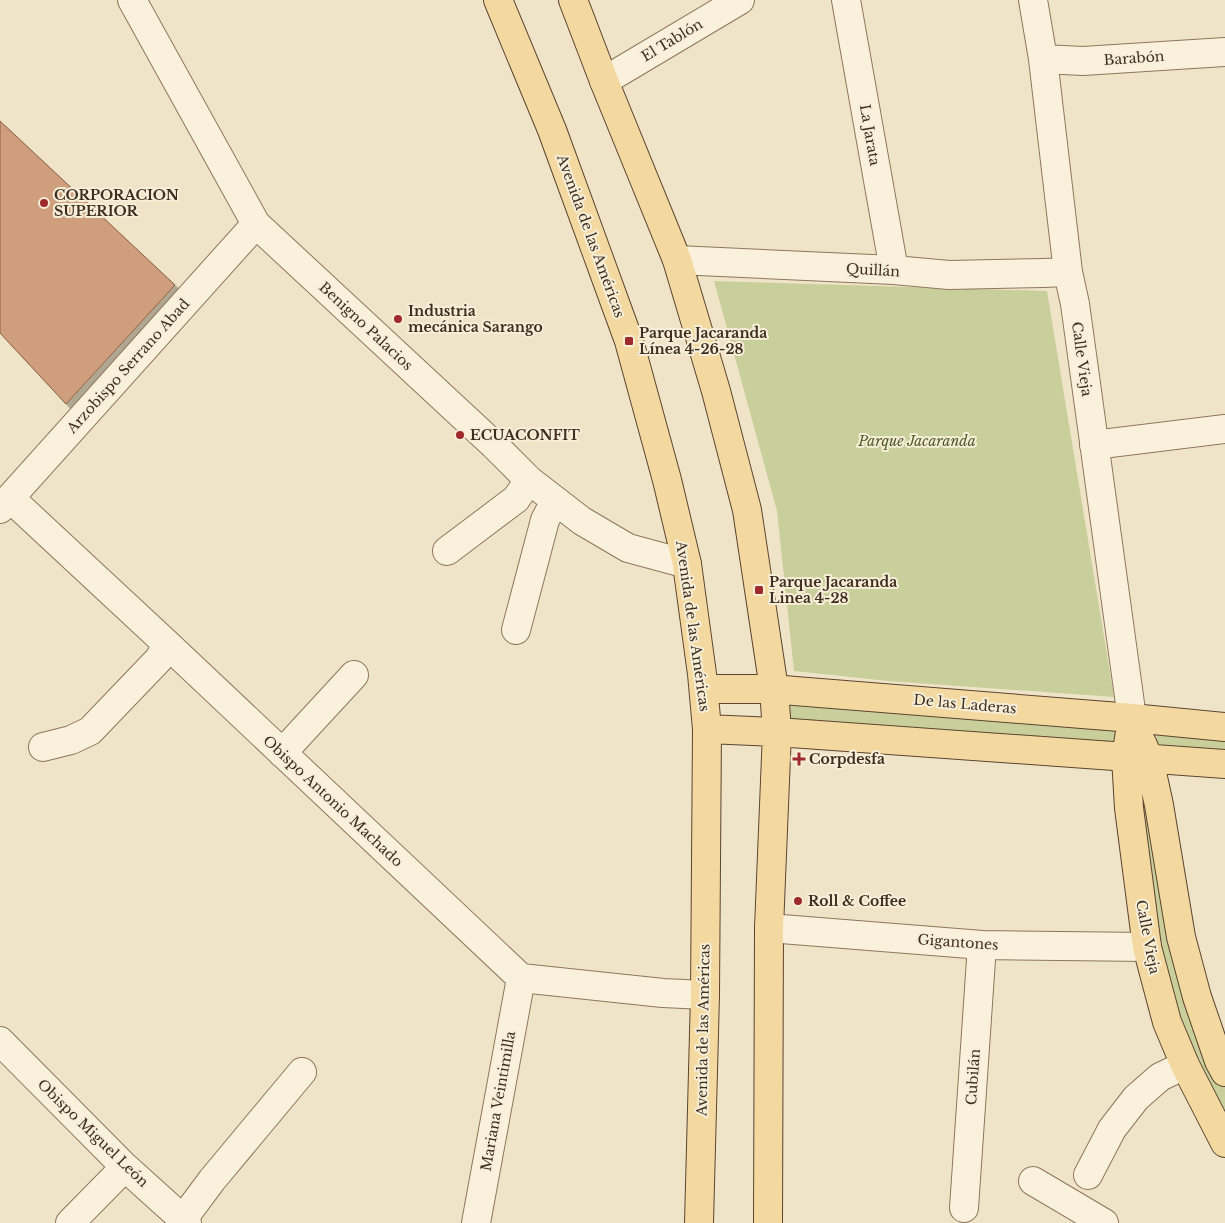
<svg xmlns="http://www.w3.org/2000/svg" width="1225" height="1223" viewBox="0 0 1225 1223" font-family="'Libre Baskerville',serif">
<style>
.green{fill:#c9cf9b}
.building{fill:#cf9f7d;stroke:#8d5f41;filter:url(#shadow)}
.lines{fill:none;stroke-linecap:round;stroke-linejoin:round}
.minor-casing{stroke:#8d765c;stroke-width:30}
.major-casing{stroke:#5b4430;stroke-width:30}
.minor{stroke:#faf1dc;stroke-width:28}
.major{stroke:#f3d9a0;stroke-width:28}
.poi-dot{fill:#9e2a2b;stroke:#f7eed8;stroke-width:2}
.labels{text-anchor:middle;stroke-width:4;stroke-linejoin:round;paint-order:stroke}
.street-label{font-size:14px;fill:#3d2e20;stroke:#f7eed8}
.poi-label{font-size:14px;font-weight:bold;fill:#3d2e20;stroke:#f7eed8;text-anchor:start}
.park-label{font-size:14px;font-style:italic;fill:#4d5a26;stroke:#f7eed8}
</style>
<defs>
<filter id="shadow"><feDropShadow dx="4.5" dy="4.5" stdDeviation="0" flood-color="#0004"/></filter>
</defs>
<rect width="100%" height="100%" fill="#f0e4c8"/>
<path class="green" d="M714 281 1047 291 1114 697 888 681 794 671 777 511Z
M789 702 1117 722 1116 749 790 727Z
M1156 727 1225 734V759L1157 755Z
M1149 759 1225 1072V1143L1185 1065 1129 808Z"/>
<path class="building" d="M0 121 175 285 66 404 0 333Z"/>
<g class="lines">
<defs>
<path id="minor" d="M132 0 256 224 494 445 529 480 582 521 628 548 687 564
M846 0 894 270
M1033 0 1043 59 1068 272 1075 304 1132 718
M1043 59 1083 61 1225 52
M604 81 740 0
M677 260 894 270 949 275 1043 273 1068 272
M1094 445 1225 429
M10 498 167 644 521 978 663 993 705 995
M0 509 256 224
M447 551 516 499 529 480
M516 630 545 520 555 501
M43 747 71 740 90 731 159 659 167 644
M282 753 354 675
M769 928 982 945 1147 947
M0 1041 125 1167 187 1223
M1088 1175 1112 1129 1136 1098 1160 1077 1185 1065
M1033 1181 1104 1223
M964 1208 982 945
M183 1219 212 1180 302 1072
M70 1223 125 1167
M476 1223 521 978"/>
<path id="major" d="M498 0 552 130 629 341 667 480 687 564 702 674 707 729 705 995 699 1223
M573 0 604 81 677 260 716 391 747 510 774 689 777 732 769 928 768 1223
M704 689H774L795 691 1132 718 1225 727
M1132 718 1126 758 1129 808 1147 947 1167 1022 1185 1065 1225 1143
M707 729 777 732 1225 764
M1142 743 1149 759 1159 805 1181 937 1197 997 1219 1061 1225 1072"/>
</defs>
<use href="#minor" class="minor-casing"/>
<use href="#major" class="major-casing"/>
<use href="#minor" class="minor"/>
<use href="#major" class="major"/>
</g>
<g class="poi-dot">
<circle cx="44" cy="203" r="5"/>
<circle cx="398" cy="319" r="5"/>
<rect x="624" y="336" width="10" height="10" rx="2.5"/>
<circle cx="460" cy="435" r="5"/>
<rect x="754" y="585" width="10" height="10" rx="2.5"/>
<path d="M796.5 751.5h5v5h5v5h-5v5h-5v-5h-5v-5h5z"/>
<circle cx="798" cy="901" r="5"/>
</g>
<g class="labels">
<g class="street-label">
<text transform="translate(672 40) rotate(-31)" y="5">El Tablón</text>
<text transform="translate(1134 58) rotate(-4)" y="5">Barabón</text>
<text transform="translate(870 135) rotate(80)" y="5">La Jarata</text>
<text transform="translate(591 236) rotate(70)" y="5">Avenida de las Américas</text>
<text transform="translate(873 270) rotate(3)" y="5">Quillán</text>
<text transform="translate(366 326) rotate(43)" y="5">Benigno Palacios</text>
<text transform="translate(1082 359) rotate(82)" y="5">Calle Vieja</text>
<text transform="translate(128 366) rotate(-48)" y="5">Arzobispo Serrano Abad</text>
<text transform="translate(693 626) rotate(82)" y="5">Avenida de las Américas</text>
<text transform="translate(965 704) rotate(5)" y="5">De las Laderas</text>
<text transform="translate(333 801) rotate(43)" y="5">Obispo Antonio Machado</text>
<text transform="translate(1148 937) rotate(79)" y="5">Calle Vieja</text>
<text transform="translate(958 942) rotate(4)" y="5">Gigantones</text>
<text transform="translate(703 1030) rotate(-89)" y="5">Avenida de las Américas</text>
<text transform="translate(973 1077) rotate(-86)" y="5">Cubilán</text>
<text transform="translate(498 1101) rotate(-80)" y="5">Mariana Veintimilla</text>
<text transform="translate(93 1133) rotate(44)" y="5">Obispo Miguel León</text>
</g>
<g class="poi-label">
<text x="54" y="200">CORPORACION<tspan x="54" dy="16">SUPERIOR</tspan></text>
<text x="408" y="316">Industria<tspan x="408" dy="16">mecánica Sarango</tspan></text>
<text x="639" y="338">Parque Jacaranda<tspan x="639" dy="16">Línea 4-26-28</tspan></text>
<text x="470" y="440">ECUACONFIT</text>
<text x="769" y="587">Parque Jacaranda<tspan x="769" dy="16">Linea 4-28</tspan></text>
<text x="809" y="764">Corpdesfa</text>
<text x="808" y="906">Roll &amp; Coffee</text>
</g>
<g class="park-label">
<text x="917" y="446">Parque Jacaranda</text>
</g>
</g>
</svg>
